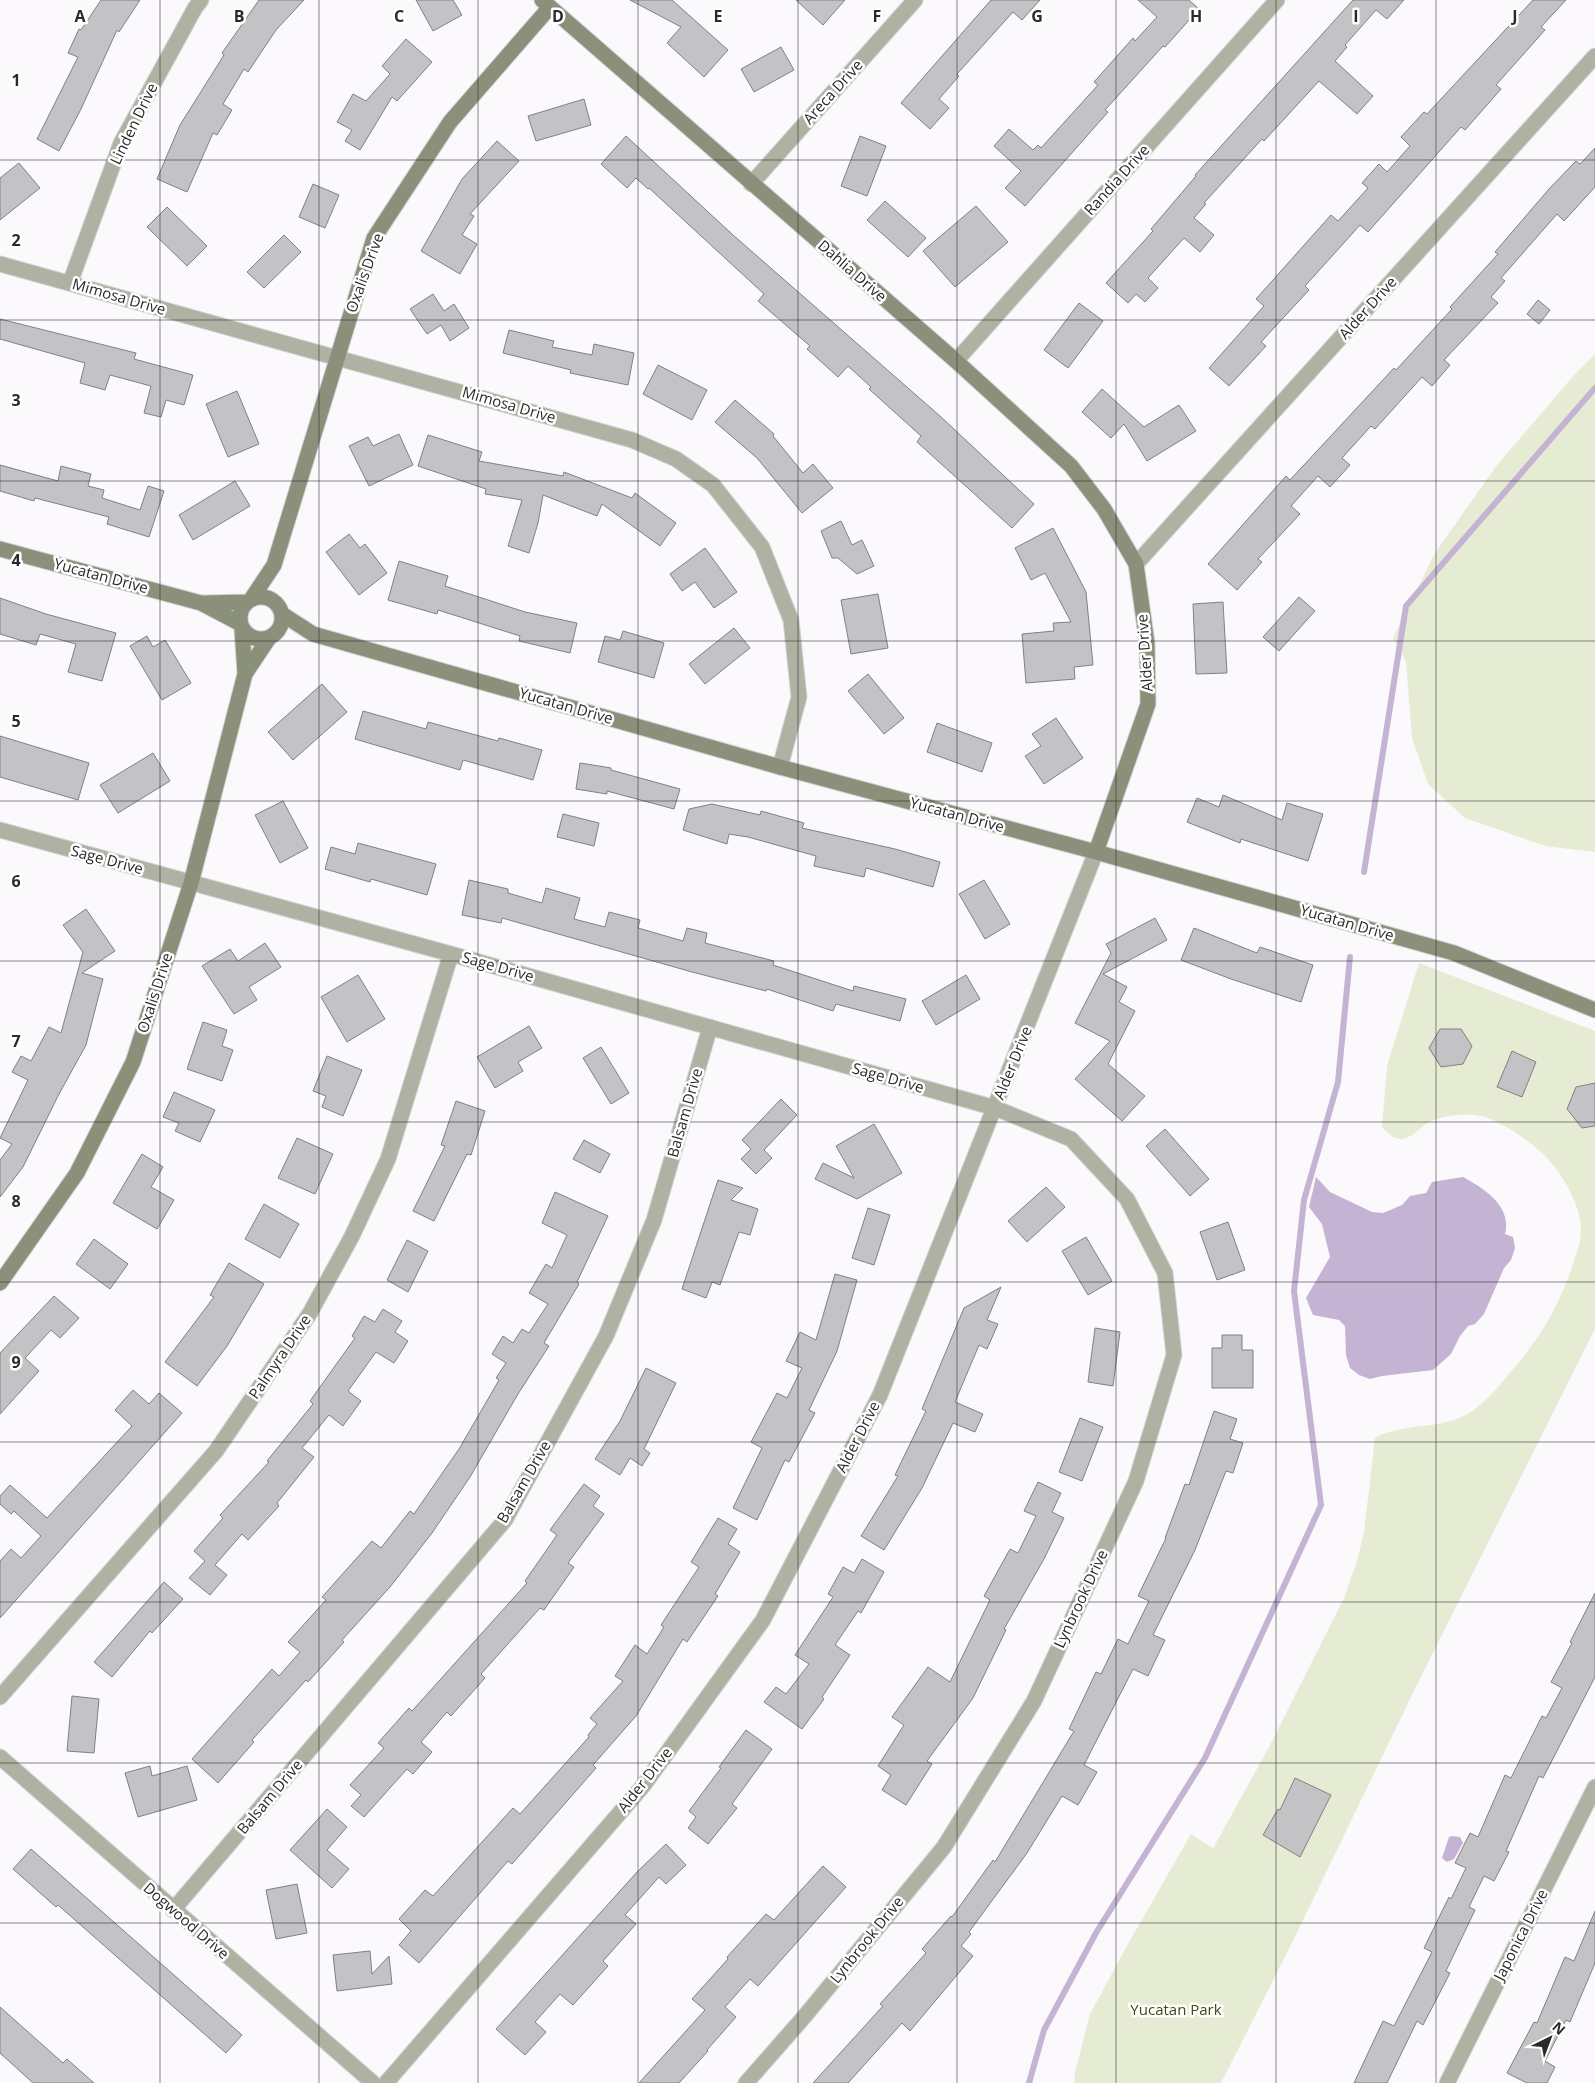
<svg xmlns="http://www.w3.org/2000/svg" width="1595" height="2083" viewBox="0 0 1595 2083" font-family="'Open Sans',sans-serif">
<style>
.green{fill:#e6ecd4}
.water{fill:#c4b3d2}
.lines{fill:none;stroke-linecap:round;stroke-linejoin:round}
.stream{stroke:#c4b3d2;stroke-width:6}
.building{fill:#c3c2c5;stroke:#818083}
.street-casing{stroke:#d5d4d6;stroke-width:17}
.secondary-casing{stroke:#d5d4d6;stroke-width:17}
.street{stroke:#afb2a3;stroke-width:15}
.secondary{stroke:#8b907a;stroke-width:15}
.grid{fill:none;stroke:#2a292b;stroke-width:1;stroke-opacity:0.55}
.labels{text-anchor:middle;stroke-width:5;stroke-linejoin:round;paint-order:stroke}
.street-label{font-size:15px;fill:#2a292b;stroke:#fff}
.park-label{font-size:15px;fill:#414911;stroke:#fff}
.grid-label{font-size:16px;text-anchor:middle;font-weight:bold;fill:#2a292b;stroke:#fff;stroke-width:5;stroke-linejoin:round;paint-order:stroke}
</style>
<rect width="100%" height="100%" fill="#fbf9fc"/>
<path class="green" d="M1595 354V852L1545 846 1465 818 1428 784 1412 738 1406 662 1393 638 1435 553 1497 465 1575 374Z
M1419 963 1595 1031V1329L1413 1693 1288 1951 1221 2083H1074L1075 2072 1090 2014 1128 1944 1191 1834 1213 1848 1268 1749 1344 1598 1357 1561 1364 1532 1375 1438C1410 1419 1449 1434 1481 1404 1491 1396 1499 1386 1507 1376 1539 1340 1556 1312 1572 1267 1576 1255 1581 1242 1581 1230 1581 1204 1561 1171 1542 1153 1528 1140 1501 1121 1481 1116 1465 1113 1444 1115 1429 1122 1421 1127 1410 1140 1400 1139 1392 1138 1387 1132 1382 1127L1387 1066Z"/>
<path class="water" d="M1316 1177 1330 1192 1372 1212 1383 1213 1402 1205 1410 1196 1426 1193 1432 1182 1463 1177C1485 1189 1512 1206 1505 1234L1513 1237 1515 1248 1511 1260 1504 1268 1484 1314 1475 1324 1468 1326 1460 1336 1451 1354 1433 1370 1382 1376 1370 1379 1359 1375 1350 1368 1346 1355 1345 1326 1339 1320 1313 1315 1306 1298 1330 1257 1322 1224 1309 1207Z
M1452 1836 1460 1837 1463 1843 1454 1859 1447 1862 1442 1858 1449 1837Z"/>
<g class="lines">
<path class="stream" d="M1364 872 1406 606 1595 388
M1029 2083 1044 2030 1096 1933 1205 1758 1321 1505 1294 1291 1304 1200 1338 1082 1350 957"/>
</g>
<path class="building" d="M101 0H140L119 32 117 30 81 109 59 151 37 139 78 57 68 53 79 29 81 30Z
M259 0H304L276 30 248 72 244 69 223 104 232 110 217 135 213 133 187 192 157 179 180 125 224 55 222 53Z
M416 0H453L462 15 433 31Z
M630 0H672L728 50 704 77 667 43 681 27Z
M796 0H845L823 25Z
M991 0H1040L1022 20 1013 12 957 74 959 76 939 99 949 108 930 129 901 103Z
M1138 0H1189L1199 9 1165 47 1163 46 1105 110 1108 112 1025 206 1005 188 1021 171 994 146 1009 129 1033 150 1038 145 1041 148 1098 85 1094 82 1133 38 1135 41 1157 17Z
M1353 0H1404L1387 19 1376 10 1345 45 1347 47 1335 61 1373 96 1357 114 1319 81 1264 141 1262 139 1204 203 1206 204 1194 218 1214 235 1200 252 1184 238 1148 278 1158 288 1145 302 1136 294 1128 303 1106 283 1153 231 1151 229 1196 176 1195 175Z
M1533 0H1566L1541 27 1545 30 1496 85 1501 89 1465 130 1461 127 1368 232 1360 225 1305 286 1309 290 1261 342 1266 346 1229 386 1209 368 1264 306 1256 299 1331 215 1338 221 1368 188 1362 183 1379 164 1387 172 1410 146 1401 137 1424 112 1427 114Z
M406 39 432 62 397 101 392 97 360 150 345 141 352 130 337 122 353 94 366 101 390 74 382 66Z
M781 47 794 70 754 92 741 69Z
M584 99 591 125 536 141 528 116Z
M626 136 733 235 940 416 1034 504 1012 528 917 442 921 436 869 389 871 387 848 366 838 377 807 349 810 346 758 301 764 294 649 188 648 189 636 178 627 188 601 164Z
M860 136 886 146 867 196 841 186Z
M497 141 519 161 470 214 474 216 462 235 477 244 460 274 421 251 462 179Z
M1595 148V187L1564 221 1557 214 1501 278 1505 281 1491 297 1498 303 1444 360 1450 365 1432 386 1422 377 1375 429 1371 426 1342 458 1350 465 1330 487 1318 476 1291 506 1300 514 1258 559 1262 562 1237 590 1208 564 1286 476 1290 480 1394 368 1396 370 1452 309 1450 307 1498 254 1495 252 1549 189 1576 161 1580 164Z
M19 163 40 188 0 220V178Z
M313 184 339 195 325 228 299 217Z
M885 201 926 238 908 257 867 220Z
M976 206 1008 242 955 287 923 251Z
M167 207 207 246 187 266 147 227Z
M284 235 301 252 264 288 247 272Z
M433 294 444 311 454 304 469 328 450 341 441 325 427 334 410 309Z
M1538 300 1550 310 1539 324 1527 314Z
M1079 303 1103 321 1068 368 1044 350Z
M0 319 136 353 134 359 193 375 184 405 166 400 161 417 144 413 151 386 110 375 105 390 80 383 85 363 0 339Z
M509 330 554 341 552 347 592 355 594 344 634 353 628 385 570 373 571 370 503 353Z
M658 365 707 390 692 420 643 394Z
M1102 389 1144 427 1179 405 1196 431 1147 461 1124 424 1111 438 1082 412Z
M237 391 259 444 228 457 206 404Z
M735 400 774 434 773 436 803 473 813 464 833 488 802 513 757 458 715 422Z
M399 434 413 465 369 486 349 446 368 437 373 446Z
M428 435 482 452 479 461 563 476 564 472 632 498 635 493 676 523 660 546 602 504 597 516 543 495 538 523 529 553 508 546 522 500 485 494 486 489 418 466Z
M0 465 58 481 61 466 91 474 88 486 104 490 102 498 140 510 148 486 164 491 149 537 107 524 109 517 35 498 34 501 0 491Z
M235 481 250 506 193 540 179 515Z
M841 521 852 545 862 540 874 566 857 574 838 558H832L821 531Z
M1053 528 1086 592 1093 665 1074 667 1075 679 1026 683 1022 634 1054 631 1053 623 1071 622 1045 573 1031 580 1015 548Z
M349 534 360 548 365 544 387 573 359 595 326 552Z
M705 548 737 592 714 608 695 582 682 591 670 574Z
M399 561 448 576 445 586 525 612 577 623 570 653 519 641 520 636 438 610 437 614 388 600Z
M878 594 888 648 851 654 841 600Z
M1299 597 1315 611 1279 651 1263 637Z
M0 598 46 614 116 633 102 681 68 672 76 644 40 634 36 645 0 634Z
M1223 602 1227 673 1196 674 1193 604Z
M734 628 750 648 705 684 689 664Z
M623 631 664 643 654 678 598 662 605 636 620 640Z
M147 636 153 647 165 640 191 683 162 700 130 646Z
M868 674 904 718 884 734 848 691Z
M322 684 347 712 293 760 268 732Z
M363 711 426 729 428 722 498 741 499 738 542 750 533 780 463 760 460 770 355 739Z
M1056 718 1083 758 1044 784 1025 756 1041 746 1032 734Z
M937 723 992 743 982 772 927 752Z
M0 736 89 763 78 800 0 777Z
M153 753 170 781 118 813 100 785Z
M580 763 611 768V770L680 789 674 809 607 791V794L576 789Z
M1223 795 1282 820 1287 803 1323 814 1308 861 1241 839 1240 843 1187 822 1197 798 1219 807Z
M283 801 308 848 280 863 255 815Z
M712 804 760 815 761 811 804 823 802 828 895 849 940 862 933 887 866 868 864 877 814 866 816 856 748 837 729 834 727 844 683 830 689 809Z
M563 814 599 823 594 846 557 837Z
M358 843 436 864 427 895 371 879 370 882 325 869 331 847 355 854Z
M469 880 508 889V893L542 903 546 888 580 898 574 919 605 927 609 912 640 920 638 928 683 941 687 928 707 933 705 943 774 961 773 965 853 991 854 986 906 999 900 1021 836 1004 833 1011 767 989 766 991 692 972 502 918 501 923 462 915Z
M984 880 1010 924 985 939 959 894Z
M86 909 115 951 82 973 103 979 86 1045 58 1096 23 1167 0 1197V1160L12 1144 0 1138 28 1080 12 1072 21 1056 31 1061 49 1027 61 1033 83 952 63 925Z
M1155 918 1167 940 1103 974 1127 987 1119 1002 1135 1011 1108 1064 1145 1096 1122 1121 1075 1079 1110 1041 1075 1023 1111 953 1106 944Z
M1194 928 1257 953 1260 947 1313 965 1301 1002 1231 979 1181 960Z
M265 943 281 967 249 987 257 1000 234 1014 202 966 230 949 238 961Z
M358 975 385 1019 347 1042 321 997Z
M966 975 980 999 936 1025 922 1001Z
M203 1022 227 1030 222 1046 233 1050 222 1081 187 1069Z
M529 1026 542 1048 518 1062 523 1071 495 1088 477 1057Z
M1440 1029H1461L1472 1046 1463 1064 1441 1067 1429 1048Z
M601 1047 629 1093 611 1104 583 1058Z
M1512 1051 1536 1062 1522 1097 1497 1087Z
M327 1056 362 1070 343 1116 322 1107 326 1096 313 1091Z
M1595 1083V1126L1582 1128 1567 1109 1576 1087Z
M174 1092 215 1110 200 1142 175 1131 179 1123 163 1117Z
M781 1099 797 1115 764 1150 772 1158 756 1174 741 1159 751 1149 742 1140Z
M456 1101 485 1111 471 1155 467 1154 434 1221 413 1211 445 1146 441 1145Z
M874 1124 902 1173 857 1199 815 1179 823 1163 854 1178 836 1146Z
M1165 1129 1209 1179 1190 1196 1146 1146Z
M297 1138 333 1154 315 1194 278 1178Z
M584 1140 610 1154 600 1173 573 1159Z
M142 1154 163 1167 151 1187 174 1200 157 1229 113 1203Z
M718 1180 743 1188 731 1200 758 1209 750 1235 739 1232 720 1285 712 1282 706 1298 682 1289Z
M1046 1187 1065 1207 1027 1242 1008 1221Z
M555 1192 608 1216 577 1282 579 1284 544 1343 549 1346 518 1394 470 1477 432 1533 390 1587 342 1640 344 1642 308 1682 306 1680 252 1740 254 1742 218 1783 192 1759 272 1669 279 1676 300 1652 288 1642 326 1600 322 1597 372 1541 381 1548 410 1511 414 1514 459 1449 499 1380 496 1378 506 1363 492 1354 503 1336 513 1343 522 1329 529 1333 548 1304 529 1293 546 1264 552 1268 567 1235 542 1223Z
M264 1204 299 1224 280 1258 245 1239Z
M868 1208 890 1215 874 1265 852 1258Z
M1228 1222 1245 1270 1217 1280 1200 1232Z
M1086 1237 1112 1281 1088 1295 1062 1251Z
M94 1239 128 1264 110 1289 76 1264Z
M407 1240 428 1251 408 1292 387 1280Z
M229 1263 264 1284 227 1346 197 1386 165 1362 214 1297 210 1295Z
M835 1274 857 1280 837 1351 809 1410 815 1413 789 1462 785 1460 757 1520 733 1508 762 1448 751 1442 777 1393 787 1398 802 1368 786 1361 800 1332 816 1340Z
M1001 1287 987 1320 998 1324 987 1349 979 1345 955 1402 983 1414 975 1432 953 1423 922 1488 884 1550 861 1536 898 1476 895 1475 926 1411 922 1409 964 1308Z
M54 1296 79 1318 60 1338 51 1330 25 1358 39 1371 0 1414V1353Z
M383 1309 402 1321 395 1332 408 1341 394 1363 376 1352 348 1391 361 1401 343 1426 329 1415 302 1448 314 1457 277 1503 279 1506 248 1540 242 1534 215 1565 227 1575 210 1595 189 1578 205 1561 194 1551 223 1518 220 1515 269 1462 267 1461 313 1404 310 1401 355 1338 352 1336 364 1316 375 1322Z
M1095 1328 1120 1332 1113 1386 1088 1382Z
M1222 1335H1242V1350H1253V1388H1212V1348H1222Z
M646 1368 676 1383 644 1449 650 1453 642 1466 630 1458 620 1475 595 1459 620 1421Z
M133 1390 149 1404 159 1393 182 1413 0 1618V1561L11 1549 21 1558 41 1536 14 1511 11 1514 0 1504V1496L10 1485 47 1518 132 1426 115 1410Z
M1214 1411 1237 1419 1230 1439 1243 1443 1233 1473 1226 1471 1195 1550 1153 1635 1165 1640 1148 1676 1133 1669 1084 1765 1097 1772 1078 1805 1062 1796 1027 1853 969 1932 971 1934 961 1946 973 1956 910 2031 902 2023 848 2083H813L883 2006 880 2004 926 1953 922 1949 951 1916 952 1917 993 1860 995 1862 1074 1731 1069 1729 1096 1672 1101 1674 1118 1639 1128 1644 1149 1601 1138 1596 1166 1538H1165L1185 1484 1189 1485Z
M1080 1418 1103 1427 1082 1481 1059 1472Z
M1038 1482 1061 1493 1052 1512 1064 1518 1044 1559 1004 1629 1006 1630 973 1698 927 1761 932 1764 906 1805 882 1790 891 1775 878 1766 904 1725 892 1717 928 1667 950 1682 990 1600 984 1596 1010 1549 1018 1553 1036 1516 1024 1511Z
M584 1484 600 1496 593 1506 604 1514 568 1563 574 1567 544 1610 540 1608 481 1674 485 1678 451 1716 447 1712 421 1742 432 1752 413 1774 407 1769 364 1817 351 1806 361 1795 350 1785 384 1748 378 1743 409 1708 412 1711 527 1583 525 1581 557 1535 550 1530Z
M718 1518 737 1529 728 1544 740 1552 715 1594 718 1596 687 1642 683 1639 636 1716 593 1765 596 1768 512 1864 508 1861 419 1963 399 1945 411 1931 399 1919 425 1890 433 1896 513 1808 520 1814 589 1737 588 1735 597 1724 590 1718 623 1681 615 1676 635 1645 647 1654 664 1627 661 1625 699 1567 691 1562Z
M862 1559 884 1572 861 1613 858 1611 835 1645 850 1655 822 1697 824 1699 802 1729 764 1702 776 1687 786 1694 809 1664 795 1655 833 1597 828 1594 843 1567 854 1573Z
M164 1582 183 1599 152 1633 150 1631 112 1677 94 1662Z
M1595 1593V1677L1543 1778 1539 1776 1506 1851 1509 1852 1494 1881 1484 1876 1469 1907 1475 1910 1446 1971 1450 1973 1423 2025 1417 2021 1387 2083H1354L1383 2021 1394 2026 1432 1952 1424 1948 1449 1897 1451 1899 1466 1868 1455 1863 1470 1833 1478 1837 1505 1775 1511 1778 1542 1716 1546 1718 1562 1688 1551 1682 1572 1643 1570 1642Z
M72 1696 99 1699 94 1753 67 1751Z
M746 1730 772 1749 732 1804 737 1808 708 1844 688 1828 696 1817 689 1811 721 1768 719 1767Z
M150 1766 152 1776 187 1766 197 1800 138 1817 125 1773Z
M1295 1778 1331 1795 1300 1857 1263 1835 1278 1809 1280 1810Z
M327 1809 347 1827 327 1850 349 1869 332 1888 290 1850Z
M666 1844 686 1865 666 1884 659 1877 625 1915 636 1924 603 1961 608 1966 573 2005 560 1994 535 2022 546 2032 525 2055 496 2029 637 1872Z
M31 1849 242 2035 226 2053 58 1905 56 1907 13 1869Z
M823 1866 846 1887 758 1986 750 1979 725 2007 736 2017 707 2050 708 2051 679 2083H639L705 2010 692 1999 728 1959 727 1957 766 1914 774 1920Z
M297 1884 307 1933 276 1939 266 1890Z
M1595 1911V1963L1570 2022 1566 2020 1545 2061 1555 2067 1547 2083H1527L1507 2073 1534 2022 1537 2023 1565 1957 1574 1961Z
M370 1951 372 1974 389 1956 392 1984 337 1991 333 1955Z
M0 2007 63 2063 67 2059 94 2083H33L0 2053Z"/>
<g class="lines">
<defs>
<path id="street" d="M751 184 915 0
M0 264 632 440 676 459 713 485 762 547 791 620 799 697 780 767
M70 283 121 143 195 8 201 0
M956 361 1277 0
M1136 564 1595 56
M0 830 451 954 995 1108 1071 1139 1127 1199 1165 1273 1174 1355 1136 1481 1034 1701 944 1847 804 2017 746 2083
M0 1697 216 1451 310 1313 352 1236 388 1159 451 954
M0 1757 373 2083
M173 1910 505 1520 606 1336 654 1220 710 1027
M386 2083 643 1786 763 1620 880 1395 1096 852
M1447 2083 1595 1787"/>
<path id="secondary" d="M542 0 956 361 1071 466 1104 509 1136 564 1147 643 1148 704 1096 852
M0 549 201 603 239 623
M240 618a21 21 0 1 1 42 0a21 21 0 1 1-42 0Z
M252 598 274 565 374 238 450 122 550 7
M203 603 246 602
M282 614 313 634 780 767 1096 852 1454 953 1595 1010
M242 630 245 674
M0 1283 77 1173 133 1062 191 883 245 674 269 638"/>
</defs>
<use href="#street" class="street-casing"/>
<use href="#secondary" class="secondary-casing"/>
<use href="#street" class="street"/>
<use href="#secondary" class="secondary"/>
</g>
<path class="grid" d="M160 0V2083M319 0V2083M478 0V2083M638 0V2083M798 0V2083M957 0V2083M1116 0V2083M1276 0V2083M1436 0V2083M0 160H1595M0 320H1595M0 481H1595M0 641H1595M0 801H1595M0 961H1595M0 1122H1595M0 1282H1595M0 1442H1595M0 1602H1595M0 1763H1595M0 1923H1595"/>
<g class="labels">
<g class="street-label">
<text transform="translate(833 92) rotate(-48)" y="5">Areca Drive</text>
<text transform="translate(134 124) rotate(-64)" y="5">Linden Drive</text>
<text transform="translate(1117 180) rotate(-48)" y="5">Randia Drive</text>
<text transform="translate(852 271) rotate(41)" y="5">Dahlia Drive</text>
<text transform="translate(365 273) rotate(-70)" y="5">Oxalis Drive</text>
<text transform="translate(119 297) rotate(16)" y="5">Mimosa Drive</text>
<text transform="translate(1368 308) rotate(-48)" y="5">Alder Drive</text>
<text transform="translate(509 405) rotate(16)" y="5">Mimosa Drive</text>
<text transform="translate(101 576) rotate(15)" y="5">Yucatan Drive</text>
<text transform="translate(1145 653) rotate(-94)" y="5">Alder Drive</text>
<text transform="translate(566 706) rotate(16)" y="5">Yucatan Drive</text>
<text transform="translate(957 815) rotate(15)" y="5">Yucatan Drive</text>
<text transform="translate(107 860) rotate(15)" y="5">Sage Drive</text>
<text transform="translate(1347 923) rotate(16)" y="5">Yucatan Drive</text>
<text transform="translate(498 967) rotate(16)" y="5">Sage Drive</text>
<text transform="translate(155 993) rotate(-72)" y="5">Oxalis Drive</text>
<text transform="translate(1013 1063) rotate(-68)" y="5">Alder Drive</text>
<text transform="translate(888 1078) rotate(16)" y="5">Sage Drive</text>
<text transform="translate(685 1113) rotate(-74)" y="5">Balsam Drive</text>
<text transform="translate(280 1357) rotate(-56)" y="5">Palmyra Drive</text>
<text transform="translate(858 1437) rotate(-63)" y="5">Alder Drive</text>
<text transform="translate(524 1482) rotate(-60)" y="5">Balsam Drive</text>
<text transform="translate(1081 1599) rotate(-65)" y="5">Lynbrook Drive</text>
<text transform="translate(645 1780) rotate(-52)" y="5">Alder Drive</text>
<text transform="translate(270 1797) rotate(-50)" y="5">Balsam Drive</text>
<text transform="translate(186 1921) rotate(41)" y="5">Dogwood Drive</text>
<text transform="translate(1521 1935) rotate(-63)" y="5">Japonica Drive</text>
<text transform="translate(867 1940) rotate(-51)" y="5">Lynbrook Drive</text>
</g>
<g class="park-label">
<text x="1176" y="2015">Yucatan Park</text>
</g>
</g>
<g class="grid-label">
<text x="80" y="22">A</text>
<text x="239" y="22">B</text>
<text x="399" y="22">C</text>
<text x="558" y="22">D</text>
<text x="718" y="22">E</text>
<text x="877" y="22">F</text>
<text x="1037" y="22">G</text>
<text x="1196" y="22">H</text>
<text x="1356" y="22">I</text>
<text x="1515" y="22">J</text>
<text x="16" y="86">1</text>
<text x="16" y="246">2</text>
<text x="16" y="406">3</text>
<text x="16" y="566">4</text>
<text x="16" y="727">5</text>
<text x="16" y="887">6</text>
<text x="16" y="1047">7</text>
<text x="16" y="1207">8</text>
<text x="16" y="1368">9</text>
</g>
<g transform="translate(1550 2038) rotate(42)" stroke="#ffffff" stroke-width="4" paint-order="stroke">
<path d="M0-4L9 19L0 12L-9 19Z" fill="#2a292b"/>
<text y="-8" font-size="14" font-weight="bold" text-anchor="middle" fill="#2a292b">N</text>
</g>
</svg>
